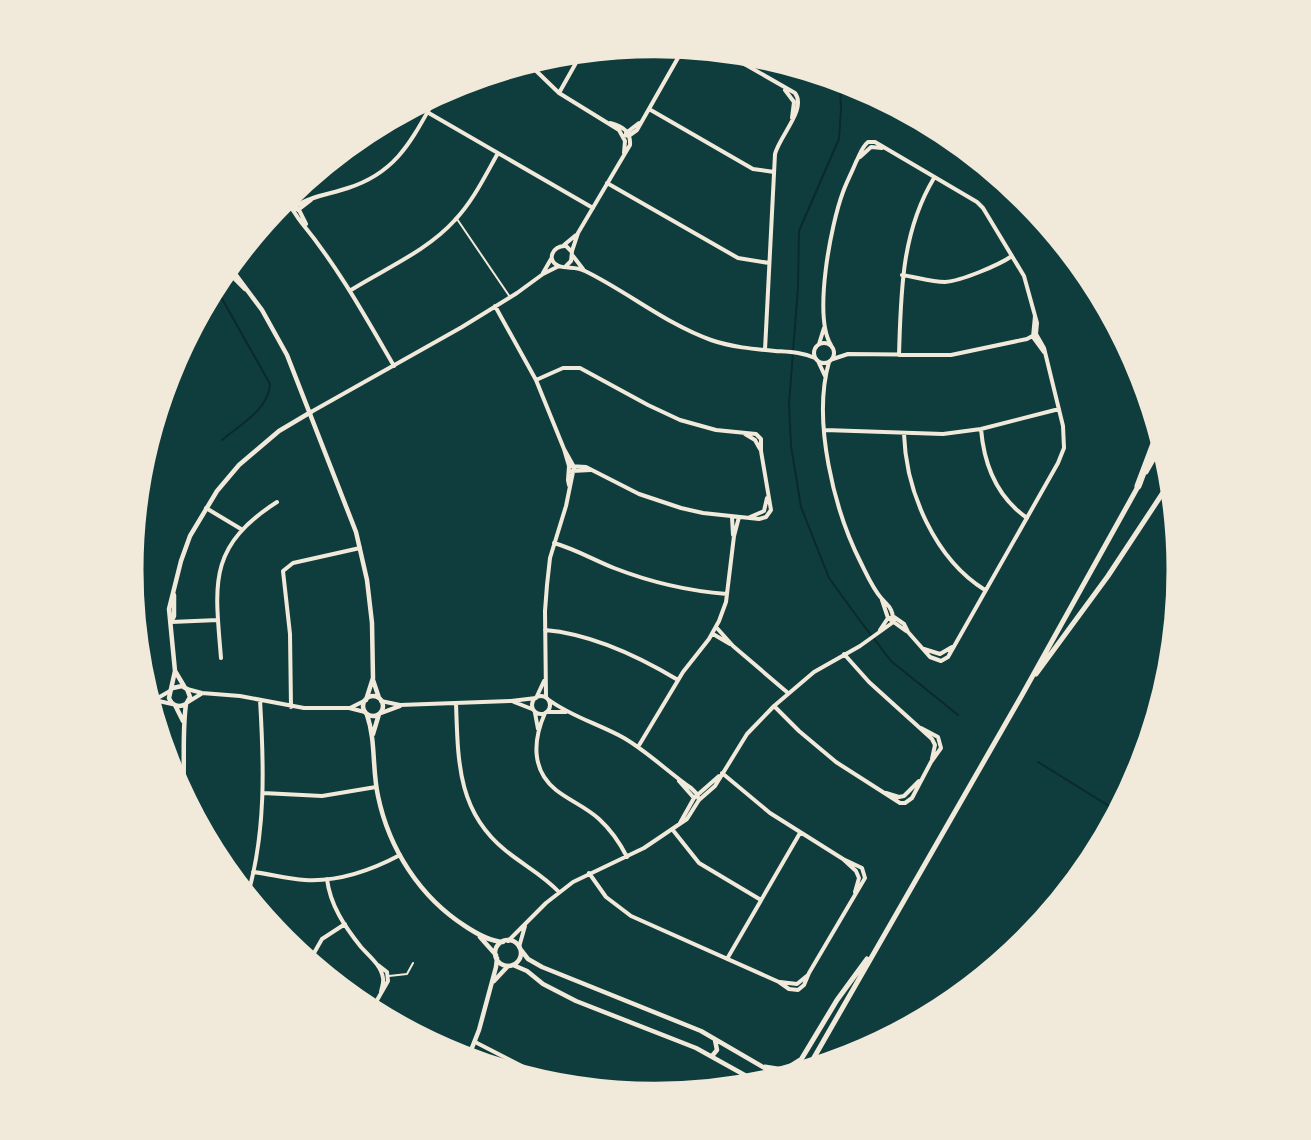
<svg xmlns="http://www.w3.org/2000/svg" width="1311" height="1140" viewBox="0 0 1311 1140" font-family="'IBM Plex Serif',serif">
<style>
.lines{fill:none;stroke-linecap:round;stroke-linejoin:round}
.stream{stroke:#0a2a2b;stroke-width:2}
.service{stroke:#f1e9da;stroke-width:2}
.minor{stroke:#f1e9da;stroke-width:4}
.tertiary{stroke:#f1e9da;stroke-width:4.5}
.secondary{stroke:#f1e9da;stroke-width:5}
.motorway{stroke:#f1e9da;stroke-width:7}
.rim{fill:none;stroke:#f1e9da;stroke-width:3}
</style>
<rect width="100%" height="100%" fill="#0f3d3e"/>
<g class="lines">
<path class="stream" d="M840 82 841 109 839 139 799 231 798 287 789 404 791 446 801 507 829 578 858 618 891 661 958 715
M216 288 270 384C269 409 240 425 222 440
M1038 762 1117 811"/>
<path class="service" d="M457 219 510 297
M389 976 407 974 413 963"/>
<path class="minor" d="M725 53 795 93C807 109 780 135 775 154L765 350
M529 64 559 93 619 130 625 141 624 153
M785 90 794 102 792 118
M559 93 581 54
M649 109 753 169 774 172
M427 112 593 208
M626 133 639 123
M623 136 630 135 637 130 683 49
M860 157 871 147 882 148
M607 183 738 258 769 263
M286 199 299 210 306 224
M284 202C296 211 293 212 301 222 338 267 365 316 394 366
M295 209 296 206C310 196 331 194 348 188 398 172 412 139 436 97
M298 210 311 200
M564 245 576 235
M572 251 578 233 630 145C631 131 622 126 610 123
M573 256 583 269
M566 266 571 261 572 252 566 246C552 245 546 261 559 266 567 269 577 266 585 271 628 292 666 324 711 340 731 347 753 349 775 351 789 352 802 352 815 358
M543 273 551 259
M902 275C916 277 931 282 945 282 961 281 999 265 1012 256
M351 290C386 268 427 251 455 220 473 201 485 176 498 153
M495 306 536 380 564 449 574 467 566 506 550 558 547 585 545 611 546 697
M1035 316 1033 337 1044 352
M814 353a10 10 0 1 1 20 0a10 10 0 1 1-20 0Z
M819 344 824 328
M831 345C813 316 831 224 843 192 847 181 852 172 856 162 860 155 861 148 868 142H875L977 202 983 208 1024 276 1037 323 1036 334 1044 348 1063 426 1064 448 1058 463 948 657 941 661 930 657 908 632 904 624 894 617 888 618
M899 355C901 293 901 233 934 178
M833 359 848 354 951 355 1027 339 1036 334
M818 361 825 376
M536 380 563 368H580L648 405 680 420 716 430 756 434 761 439V451L771 510 766 517 759 519 703 513 681 508 639 494 586 467 569 466
M311 412 462 327 517 293 543 274 559 266
M981 429C984 465 997 497 1027 518
M825 430 943 434 981 429 1059 409
M745 434 755 440 760 449
M904 434C906 492 935 559 985 590
M564 449 569 466 568 480 569 485
M572 471 591 470
M206 508 241 529
M732 517 733 535
M750 517 764 511 767 498
M554 543C575 549 594 560 614 568 650 582 688 591 727 594
M882 600 888 618 906 631
M171 622 218 620
M716 627 733 646 788 693
M545 630C592 634 638 656 678 680
M880 630 888 618
M713 634 730 644
M924 649 940 654 952 647
M844 654 869 682 932 739 935 745 932 759
M221 658C215 584 207 547 277 502
M187 689 202 693 240 696 304 708H349L365 712
M532 705a9 9 0 1 1 18 0a9 9 0 1 1-18 0Z
M537 696 544 681
M150 699 172 704
M156 699 170 691
M549 700C572 717 599 724 624 738 648 752 668 772 691 788L697 794 699 800
M381 701 400 705 511 701 536 698
M188 702 201 694
M514 702 532 709
M456 703C458 760 457 811 505 850 523 865 542 874 559 892
M774 706 799 731 836 762 900 803H905L912 798 931 762 941 748 938 737 921 728
M291 707 290 634 283 571 293 563 360 548
M350 708 364 701
M547 712H566
M381 713 400 706
M535 713 538 729
M545 713C533 740 531 770 556 790 570 801 586 807 599 819 611 830 620 843 627 857
M638 747 683 672 709 639 719 621 726 602 734 536 739 517
M722 773 770 813 843 859 856 871 859 878 855 892
M679 781 694 798
M263 793 322 796 376 787
M886 793 899 797 904 796 919 781
M680 823 694 798 719 776
M672 829 699 863 761 900
M253 872C270 874 287 879 305 880 339 882 370 871 400 855
M589 873 606 897 631 916 779 982 789 989 798 990 804 985 809 973 865 878 862 868 843 859
M327 879C330 905 345 927 361 947 369 956 381 965 383 978 384 982 382 987 381 992
M248 894C266 831 264 765 260 700
M508 941 546 903 573 882 644 848 687 819 699 800 715 786 747 734 774 706 814 672 860 646 892 623C894 617 893 614 891 610 889 605 885 603 882 599 873 589 867 575 861 563 834 510 812 421 829 362
M519 947 525 926
M727 959 800 833
M310 960 322 939 345 924
M780 982 797 984 808 975
M372 1009 388 981 387 972 378 965
M475 1042 557 1084"/>
<path class="tertiary" d="M230 267 262 310 287 355 356 532 367 580 372 623 373 678 366 700
M227 271 245 289
M171 622 174 616V595
M175 671 184 686
M373 680 379 698
M173 688 182 686 187 689 190 697 186 704C179 708 172 706 169 698L175 671 169 609 181 561 190 536 217 491 239 465 279 431 311 412
M363 706a10 10 0 1 1 20 0a10 10 0 1 1-20 0Z
M175 705 183 721
M367 715C376 741 372 769 378 796 389 849 420 897 465 926 477 934 489 941 503 942
M373 734 379 714
M183 791C185 762 182 733 186 704
M480 937 496 955
M495 953a13 13 0 1 1 26 0a13 13 0 1 1-26 0Z
M521 950 528 959 542 967 701 1031 780 1077
M513 965 527 971 543 984 576 1001 696 1048 759 1083
M494 981 508 966
M712 1056 717 1050 715 1040
M468 1058 479 1030 496 967 497 958"/>
<path class="secondary" d="M1146 472 1162 444
M1036 674 1108 576 1170 482
M765 1067 784 1070 800 1060
M808 1068 1022 695 1140 483
M793 1073 837 1000 867 959"/>
<path class="motorway" d="M1138 486 1158 433"/>
</g>
<path d="M0 0H1311V1140H0ZM142 570a513 513 0 1 1 1026 0a513 513 0 1 1-1026 0Z" fill="#f1e9da" fill-rule="evenodd"/>
<path class="rim" d="M142 570a513 513 0 1 1 1026 0a513 513 0 1 1-1026 0Z"/>
</svg>
